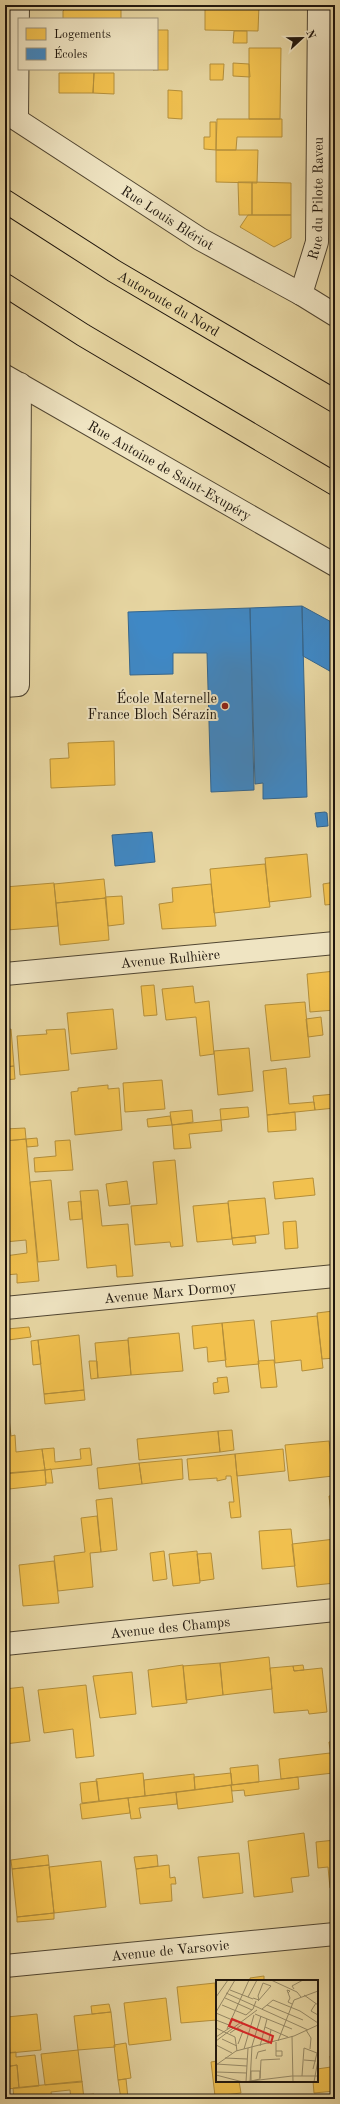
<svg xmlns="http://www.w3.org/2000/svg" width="340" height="2104" viewBox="0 0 340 2104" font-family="'Old Standard TT',serif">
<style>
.homes{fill:#f2c14e;stroke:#b38e3a}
.schools{fill:#3f88c5;stroke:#35668e}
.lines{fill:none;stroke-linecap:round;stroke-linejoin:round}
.street-casing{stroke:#514632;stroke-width:24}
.highway-casing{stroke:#1f160d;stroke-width:24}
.street{stroke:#efe4c2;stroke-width:22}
.highway{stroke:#e6d5a1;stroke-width:22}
.poi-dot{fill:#8f2418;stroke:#efe4c2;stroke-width:1.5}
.labels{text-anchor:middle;stroke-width:4;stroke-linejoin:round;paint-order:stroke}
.street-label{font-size:14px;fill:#1f160d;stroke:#efe4c2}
.poi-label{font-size:14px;fill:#1f160d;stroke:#efe4c2;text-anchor:end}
.inset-road{fill:none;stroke:#968966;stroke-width:1}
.view{fill:#d62828;fill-opacity:0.15;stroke:#d62828;stroke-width:2}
.inset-edge{fill:none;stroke:#1f160d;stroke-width:2}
</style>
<rect width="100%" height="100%" fill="#e6d5a1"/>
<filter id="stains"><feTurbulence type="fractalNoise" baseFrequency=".005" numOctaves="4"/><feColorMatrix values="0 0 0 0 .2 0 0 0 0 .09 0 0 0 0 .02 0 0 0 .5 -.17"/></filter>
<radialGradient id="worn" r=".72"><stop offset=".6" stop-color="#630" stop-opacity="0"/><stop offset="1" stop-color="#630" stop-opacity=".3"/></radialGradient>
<path class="homes" d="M205 5H259L258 31 205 30Z
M68 6 121 8V19H63V11Z
M157 30H168V70H153L157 69Z
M234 31H247V43H233Z
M249 48H281L280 119H249Z
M233 63 249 64 250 77 233 76Z
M210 64H224L223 80H210Z
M59 73H94L93 93H59Z
M94 73H114V94L93 93Z
M168 90 182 91V119L168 118Z
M217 119H282V137H237L236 150H216Z
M210 122H216V150L204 149V137H210Z
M216 150H258L257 183 216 182Z
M238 182H252V215H239Z
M252 182 291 183V215H252Z
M248 215H291V238L274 247 240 227Z
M114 741 115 785 51 788 50 759 69 758 68 743Z
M307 854 311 897 269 902 265 858Z
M265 864 270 907 214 913 210 869Z
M104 879 106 898 56 903 54 884Z
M335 882V904L325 905 323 884Z
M54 883 58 926 7 930 5 887Z
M211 884 216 926 162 929 159 904 173 902 172 888Z
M122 896 124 924 108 926 105 897Z
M106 898 109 940 60 945 56 903Z
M335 971V1010L310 1012 307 974Z
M154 985 157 1015 144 1016 141 986Z
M193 986 195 1003 209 1001 214 1054 200 1056 196 1017 166 1020 162 989Z
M305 1002 310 1057 271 1061 265 1005Z
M113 1009 117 1049 71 1054 67 1013Z
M321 1017 323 1035 308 1037 306 1019Z
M11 1029 14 1066 5 1067V1030Z
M65 1029 69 1070 20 1075 17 1036 47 1034 46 1030Z
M249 1048 253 1091 218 1095 214 1051Z
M14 1066 15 1079 5 1080V1067Z
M286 1068 289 1104 314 1102 315 1110 267 1115 263 1071Z
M162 1080 165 1109 125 1112 123 1083Z
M108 1085V1089L119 1088 122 1130 75 1135 71 1092 78 1091V1088Z
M335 1094V1108L315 1110 313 1096Z
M248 1107 249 1117 221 1120 220 1109Z
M192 1110 193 1122 172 1125 170 1112Z
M295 1112 296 1130 268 1132 267 1115Z
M170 1116 172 1125 148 1127 147 1119Z
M221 1120 222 1131 189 1134 191 1148 174 1149 172 1125Z
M25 1128 26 1139 5 1141V1129Z
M37 1138 38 1146 27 1147 26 1139Z
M26 1139 39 1281 17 1283V1274L5 1275V1256L27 1253 26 1240 5 1242V1141Z
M70 1140 73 1170 35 1172 34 1158 56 1156 55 1141Z
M175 1160 183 1246 171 1247 170 1242 135 1245 131 1206 157 1204 153 1162Z
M313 1178 315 1195 275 1199 273 1182Z
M51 1180 59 1260 38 1262 30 1182Z
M127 1181 130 1204 109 1206 106 1184Z
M98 1190 102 1226 128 1224 133 1276 117 1277 116 1265 87 1268 80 1191Z
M265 1198 269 1234 232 1238 228 1201Z
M81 1201 82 1219 70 1220 68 1202Z
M228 1203 232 1239 197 1242 193 1206Z
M296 1221 298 1248 285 1249 283 1222Z
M255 1236 256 1243 233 1245 232 1238Z
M333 1311 335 1315V1358L322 1359 317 1313Z
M317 1316 323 1368 302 1371 301 1360 275 1363 271 1321Z
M254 1320 259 1364 226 1367 222 1323Z
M222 1323 226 1360 208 1362 207 1347 194 1349 192 1326Z
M29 1327 31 1337 8 1340 7 1329Z
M179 1333 183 1371 131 1375 128 1338Z
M79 1335 84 1390 44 1394 38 1340Z
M38 1340 41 1364 33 1365 31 1341Z
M128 1340 131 1375 98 1378 95 1343Z
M274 1360 277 1387 261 1388 258 1361Z
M89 1361H97L98 1378 91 1379Z
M227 1377 229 1392 214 1394 213 1383 218 1382 217 1378Z
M5 1382 11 1436 15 1435 16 1452 42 1449 45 1470 5 1474Z
M84 1390 85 1400 45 1404 44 1394Z
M232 1430 234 1450 220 1452 218 1431Z
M218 1431 220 1452 139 1460 137 1439Z
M329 1441 333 1476 289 1481 285 1445Z
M54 1448 55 1462 81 1459 80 1449 90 1448 92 1465 45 1470 42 1449Z
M283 1449 285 1471 237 1476 235 1454Z
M235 1454 241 1517 231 1518 229 1502H234L231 1476H226V1479L217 1481V1478L189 1480 187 1459Z
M182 1459 183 1479 142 1484 139 1463Z
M139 1463 142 1484 99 1489 97 1468Z
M51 1469 53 1483H46L45 1470Z
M45 1470 46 1485 9 1489 6 1473Z
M335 1495V1513L331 1514 329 1496Z
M112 1498 117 1550 101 1552 96 1500Z
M97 1516 101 1552 90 1553 93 1587 58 1591 54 1556 85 1552 81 1518Z
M291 1529 295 1566 262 1569 259 1531Z
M335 1539V1583L297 1587 292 1544Z
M164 1551 167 1579 153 1581 150 1553Z
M197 1551 200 1583 173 1586 169 1554Z
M211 1553 214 1579 200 1581 197 1554Z
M54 1561 59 1603 23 1606 19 1565Z
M269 1657 272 1689 223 1695 220 1663Z
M220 1663 223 1695 186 1700 183 1666Z
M183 1665 187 1703 152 1707 148 1670Z
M303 1665 304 1670 294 1671 293 1666Z
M293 1666 294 1671 322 1668 327 1712 309 1714 308 1710 274 1713 270 1668Z
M132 1672 136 1714 100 1718 93 1676Z
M86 1685 94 1756 76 1758 73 1729 44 1733 38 1690Z
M23 1687 30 1741 5 1744V1689Z
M335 1741V1773H333L329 1742Z
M330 1753 333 1773 281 1779 279 1759Z
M258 1765 259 1782 232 1785 230 1768Z
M143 1773 145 1796 99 1801 96 1779Z
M231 1773 232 1785 195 1790 194 1777Z
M194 1774 195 1790 145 1796 144 1780Z
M298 1777 299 1789 245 1796 244 1790 232 1791 231 1785Z
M97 1781 99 1801 82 1803 80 1783Z
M231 1785 233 1802 178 1809 176 1792Z
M176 1792 177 1804 139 1808 141 1818 131 1819 128 1798Z
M128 1798 130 1813 82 1819 80 1804Z
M304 1833 309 1876 291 1878 293 1892 254 1897 248 1841Z
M335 1840V1887L330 1888 328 1867 318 1868 316 1842Z
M239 1853 243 1893 203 1898 198 1857Z
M48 1855 49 1865 12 1869 11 1860Z
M157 1855 158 1866 136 1869 134 1857Z
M101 1861 106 1907 54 1913 49 1867Z
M49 1865 54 1913 17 1917 12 1869Z
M169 1865 170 1878 175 1877 176 1884H171L172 1901 140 1904 136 1869Z
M54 1913V1919L17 1922V1917Z
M264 1976V1981H250V1978Z
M215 1983 217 2020 181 2023 177 1987Z
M166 1998 171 2040 129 2045 124 2003Z
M109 2004 111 2012 92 2014 91 2006Z
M111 2012 115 2047 78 2050 74 2016Z
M37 2014 41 2050 10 2053 7 2017Z
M126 2043 131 2078 118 2080 114 2045Z
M78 2050 82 2082 45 2085 41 2054Z
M16 2052V2057L35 2055 39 2086 19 2088 17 2065 5 2067V2053Z
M330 2056H335V2091L314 2093 313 2081H317V2069L331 2067Z
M217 2061V2081H239L241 2093 215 2096 211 2062Z
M17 2065 19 2088 5 2089V2067Z
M126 2079 128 2098 140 2096V2099H121L118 2080Z
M82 2081 84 2099H71L70 2090 51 2092 52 2099H14L13 2088Z
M94 2094V2099H84V2095Z"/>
<path class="schools" d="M302 606 307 797 263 799V783L255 784 250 608Z
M302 606 335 624V674L303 656Z
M250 608 254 790 211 792 207 653H173V674L130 675 128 612Z
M325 812 327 813 328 826 317 827 315 813Z
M152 832 155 862 115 866 112 835Z"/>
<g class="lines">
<defs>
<g id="street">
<path id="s1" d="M5 112 200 239 301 294 335 315"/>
<path d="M17 119 18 5"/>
<path id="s2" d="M301 294 317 242 319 5"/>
<path id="s3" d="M5 376 335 565"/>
<path d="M5 686 18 685 20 384"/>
<path id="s4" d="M5 974 335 943"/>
<path id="s5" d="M5 1308 335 1276"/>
<path id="s6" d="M5 1644 335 1610"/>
<path id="s7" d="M5 1966 335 1934"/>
</g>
<g id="highway">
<path id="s8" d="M5 201 114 271 335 401"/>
<path d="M5 285 83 335 335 484"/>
</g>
</defs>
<use href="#street" class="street-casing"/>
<use href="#highway" class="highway-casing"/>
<use href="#street" class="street"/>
<use href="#highway" class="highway"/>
</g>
<circle class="poi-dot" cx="225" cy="706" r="4"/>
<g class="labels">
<g class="street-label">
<text dy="5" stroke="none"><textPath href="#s2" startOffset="98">Rue du Pilote Raveu</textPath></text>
<text dy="5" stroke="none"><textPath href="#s1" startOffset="194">Rue Louis Blériot</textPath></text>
<text dy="5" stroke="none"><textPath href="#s8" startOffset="193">Autoroute du Nord</textPath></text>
<text dy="5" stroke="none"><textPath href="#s3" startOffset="190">Rue Antoine de Saint-Exupéry</textPath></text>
<text dy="5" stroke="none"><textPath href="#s4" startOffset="166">Avenue Rulhière</textPath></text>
<text dy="5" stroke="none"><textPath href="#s5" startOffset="166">Avenue Marx Dormoy</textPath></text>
<text dy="5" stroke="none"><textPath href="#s6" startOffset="166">Avenue des Champs</textPath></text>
<text dy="5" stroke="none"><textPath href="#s7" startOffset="166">Avenue de Varsovie</textPath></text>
</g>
<g class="poi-label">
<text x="217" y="703">École Maternelle<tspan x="217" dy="16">France Bloch Sérazin</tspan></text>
</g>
</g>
<g transform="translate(216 1980)">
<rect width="102" height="102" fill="#e6d5a1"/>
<path class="inset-road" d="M55 0 81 12 85 17M78 9 76 6 87 0M14 10 37 19M10 13 92 50M72 13 74 11 71 10 74 18 72 22 76 24M88 15 102 25M0 17 12 0M32 17 41 0M9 18 36 30M37 18 43 20 42 16 47 3 55 6 42 21M100 23 95 31 102 35M6 25 30 35M51 25 57 20 84 31 102 43M46 29 51 25 87 40M0 32 19 0M0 33 21 42M39 34 76 49M30 35 37 29 40 21M0 40 13 45M49 47 72 57M0 48 19 57 21 71M21 48 27 51 22 64M11 49 33 0M90 50 95 58 94 69M14 53 27 44M76 56 77 102M78 56 102 45M0 57 15 47M6 59 21 66M0 61 41 30M62 61 78 20 102 11M60 62V76H66V71H60M52 64 55 50M0 65 16 73M44 66 51 39M28 69 38 35M9 78 31 79M40 79 42 72 50 70M88 80 100 81M0 84 31 86M0 85 20 71 78 56M35 91H44V99L35 101ZM0 92 31 93M0 95 27 102 76 96H102M86 96 88 68 101 73 97 89M44 98 45 80 64 79M30 102 32 68M34 102 36 66 45 36M98 102 102 80"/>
<path class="view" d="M16 39 57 56 55 63 13 46Z"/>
<rect width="102" height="102" class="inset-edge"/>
</g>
<rect width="340" height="2104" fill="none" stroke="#e6d5a1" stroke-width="20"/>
<rect x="6" y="6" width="328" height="2092" fill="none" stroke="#1f160d" stroke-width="2"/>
<rect x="10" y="10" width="320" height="2084" fill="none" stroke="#1f160d"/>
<rect x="18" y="18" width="140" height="52" fill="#efe4c2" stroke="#9c927a"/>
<rect x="26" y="28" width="20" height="12" fill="#f2c14e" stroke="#9c927a"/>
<text x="54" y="38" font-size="12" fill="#1f160d">Logements</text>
<rect x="26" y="48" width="20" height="12" fill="#3f88c5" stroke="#9c927a"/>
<text x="54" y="58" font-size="12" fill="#1f160d">Écoles</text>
<g transform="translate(302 38) rotate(68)" stroke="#efe4c2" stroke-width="3" paint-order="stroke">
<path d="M0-3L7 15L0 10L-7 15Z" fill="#1f160d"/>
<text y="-6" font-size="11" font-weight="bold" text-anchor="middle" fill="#1f160d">N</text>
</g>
<rect width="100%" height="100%" filter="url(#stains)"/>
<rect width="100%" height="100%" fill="url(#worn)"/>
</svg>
